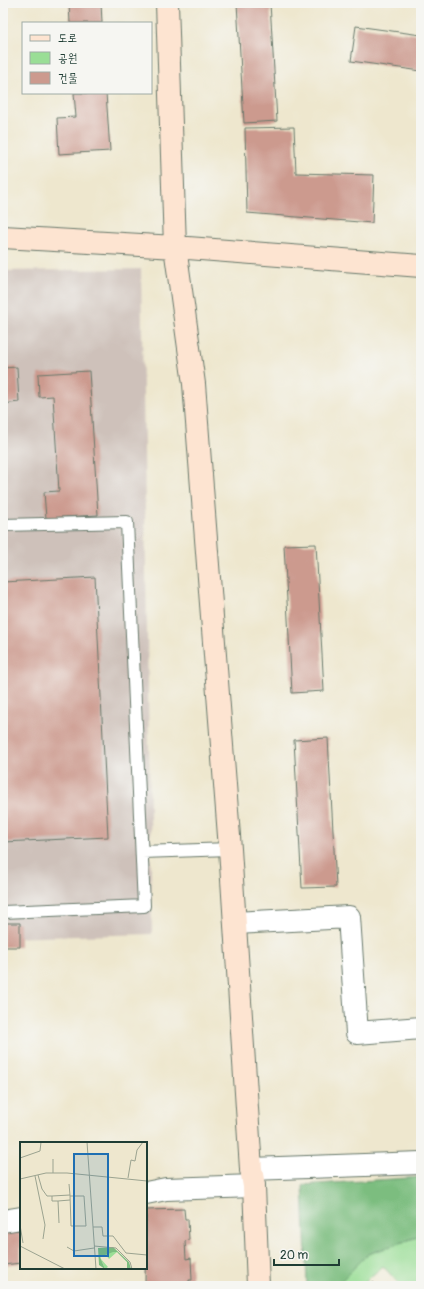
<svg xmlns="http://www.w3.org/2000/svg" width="424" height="1289" viewBox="0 0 424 1289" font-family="Pangolin,'Poor Story',sans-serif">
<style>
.industrial{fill:#cec1ba}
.green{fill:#9ade96;stroke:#5c8e65}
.forest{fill:#7bbd7f;stroke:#4d7d5a}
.building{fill:#cc9a8e}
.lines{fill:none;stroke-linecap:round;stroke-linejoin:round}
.lane-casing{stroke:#67786a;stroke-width:14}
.street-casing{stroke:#67786a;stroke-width:24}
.secondary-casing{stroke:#67786a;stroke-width:24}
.lane{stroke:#fff;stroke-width:12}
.street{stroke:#fff;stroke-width:22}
.secondary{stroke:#fde4d1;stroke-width:22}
.inset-road{fill:none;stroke:#9ba390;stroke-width:1}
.view{fill:#1f6fb2;fill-opacity:0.15;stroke:#1f6fb2;stroke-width:2}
.inset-edge{fill:none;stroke:#1f3d34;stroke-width:2}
</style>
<rect width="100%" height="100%" fill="#f6f6f2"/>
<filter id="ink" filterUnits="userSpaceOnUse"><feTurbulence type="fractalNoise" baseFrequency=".025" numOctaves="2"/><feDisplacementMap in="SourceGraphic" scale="8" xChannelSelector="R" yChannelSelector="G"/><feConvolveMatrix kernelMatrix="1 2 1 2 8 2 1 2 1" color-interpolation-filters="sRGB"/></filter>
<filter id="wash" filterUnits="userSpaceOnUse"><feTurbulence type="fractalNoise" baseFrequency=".012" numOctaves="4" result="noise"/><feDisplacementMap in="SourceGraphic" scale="16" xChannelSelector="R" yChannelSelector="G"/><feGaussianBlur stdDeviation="0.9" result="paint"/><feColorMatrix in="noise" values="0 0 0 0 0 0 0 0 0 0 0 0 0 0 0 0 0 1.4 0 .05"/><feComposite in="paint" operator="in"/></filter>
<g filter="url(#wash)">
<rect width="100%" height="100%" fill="#eee7ce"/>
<path class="industrial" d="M141 269 152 934 3 938V271Z"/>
<path class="green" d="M417 1237H421V1286H401L383 1266 360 1286H336L368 1254Z"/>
<path class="forest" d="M421 1177V1237H417L368 1254 336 1286H307L303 1185Z"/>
<g id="blocks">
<path class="building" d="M69 3H101L102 23H70Z
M237 3H270L277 121 244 123Z
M356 26 421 35V71L351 61Z
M74 93H106L110 151 59 154 57 118 76 117Z
M294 127 296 173 374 175 372 223 247 213 245 128Z
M3 160H4L5 180H3Z
M17 367 19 402 3 404V368Z
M89 371 98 515 46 518 44 492 59 491 53 396 39 397 38 374Z
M316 544 324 691 292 693 284 545Z
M95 577 108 837 3 842V582Z
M328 738 336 887 302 888 294 740Z
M3 923H20V947H3Z
M184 1209 185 1219H188L189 1240 185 1241 186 1259 191 1258 192 1280H189V1286H145L146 1210Z
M21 1230V1263L3 1265V1231Z
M373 1282 377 1286H369Z"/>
</g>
</g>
<g filter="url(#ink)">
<use href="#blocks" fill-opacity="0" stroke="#67786a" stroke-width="1"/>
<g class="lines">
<defs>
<path id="lane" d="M3 525 127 522 144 906 3 912
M142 852 230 849"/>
<path id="street" d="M235 923 349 917 357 1033 421 1028
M251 1169 421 1163
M146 1193 166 1189 254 1186
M3 1221 21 1218"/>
<path id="secondary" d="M167 3 175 247 194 384 230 849 251 1169 254 1186 258 1286
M3 237 175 247 421 266"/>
</defs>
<use href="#lane" class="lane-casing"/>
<use href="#street" class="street-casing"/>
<use href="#secondary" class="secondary-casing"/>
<use href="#lane" class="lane"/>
<use href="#street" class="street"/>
<use href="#secondary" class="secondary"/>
</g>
</g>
<g transform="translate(20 1142)">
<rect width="127" height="127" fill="#eee7ce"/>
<path d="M87 110H97L89 117 85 112 80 116 88 125 85 127 80 115Z" fill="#9ade96"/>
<path d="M93 105 109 120 111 127H107V120L97 110H93L80 115 85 127 79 123 78 106Z" fill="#7bbd7f"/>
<path class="inset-road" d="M67 0 76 127M0 16 20 9 21 0M33 31V17M18 33 22 47 27 54H32V59H38L39 81M15 34 25 83 23 97M108 36 111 18 115 19 117 8 123 0M0 37 26 31H47L127 39M49 42 50 53 51 84H66L64 54H50M32 54 50 53M38 59 50 58M0 83 3 101M73 85H82L83 94H93L106 111 127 113M0 104 45 127M74 104 96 106 110 120 112 127M47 105 54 109 74 106"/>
<path class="view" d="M54 12H88V114H54Z"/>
<rect width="127" height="127" class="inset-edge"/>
</g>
<rect width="424" height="1289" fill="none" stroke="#f6f6f2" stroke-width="16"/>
<rect x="22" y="22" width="130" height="72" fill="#f6f6f2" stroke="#a0aca6"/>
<rect x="30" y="35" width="20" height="6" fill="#fde4d1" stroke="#a0aca6"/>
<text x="58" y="42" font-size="12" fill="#1f3d34">도로</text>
<rect x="30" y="52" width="20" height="12" fill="#9ade96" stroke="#a0aca6"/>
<text x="58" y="62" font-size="12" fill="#1f3d34">공원</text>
<rect x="30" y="72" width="20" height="12" fill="#cc9a8e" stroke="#a0aca6"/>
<text x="58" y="82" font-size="12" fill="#1f3d34">건물</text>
<path d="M274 1259v6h65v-6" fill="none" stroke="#1f3d34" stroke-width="2"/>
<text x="280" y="1259" font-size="12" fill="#1f3d34" stroke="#f6f6f2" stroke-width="3" paint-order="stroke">20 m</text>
</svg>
